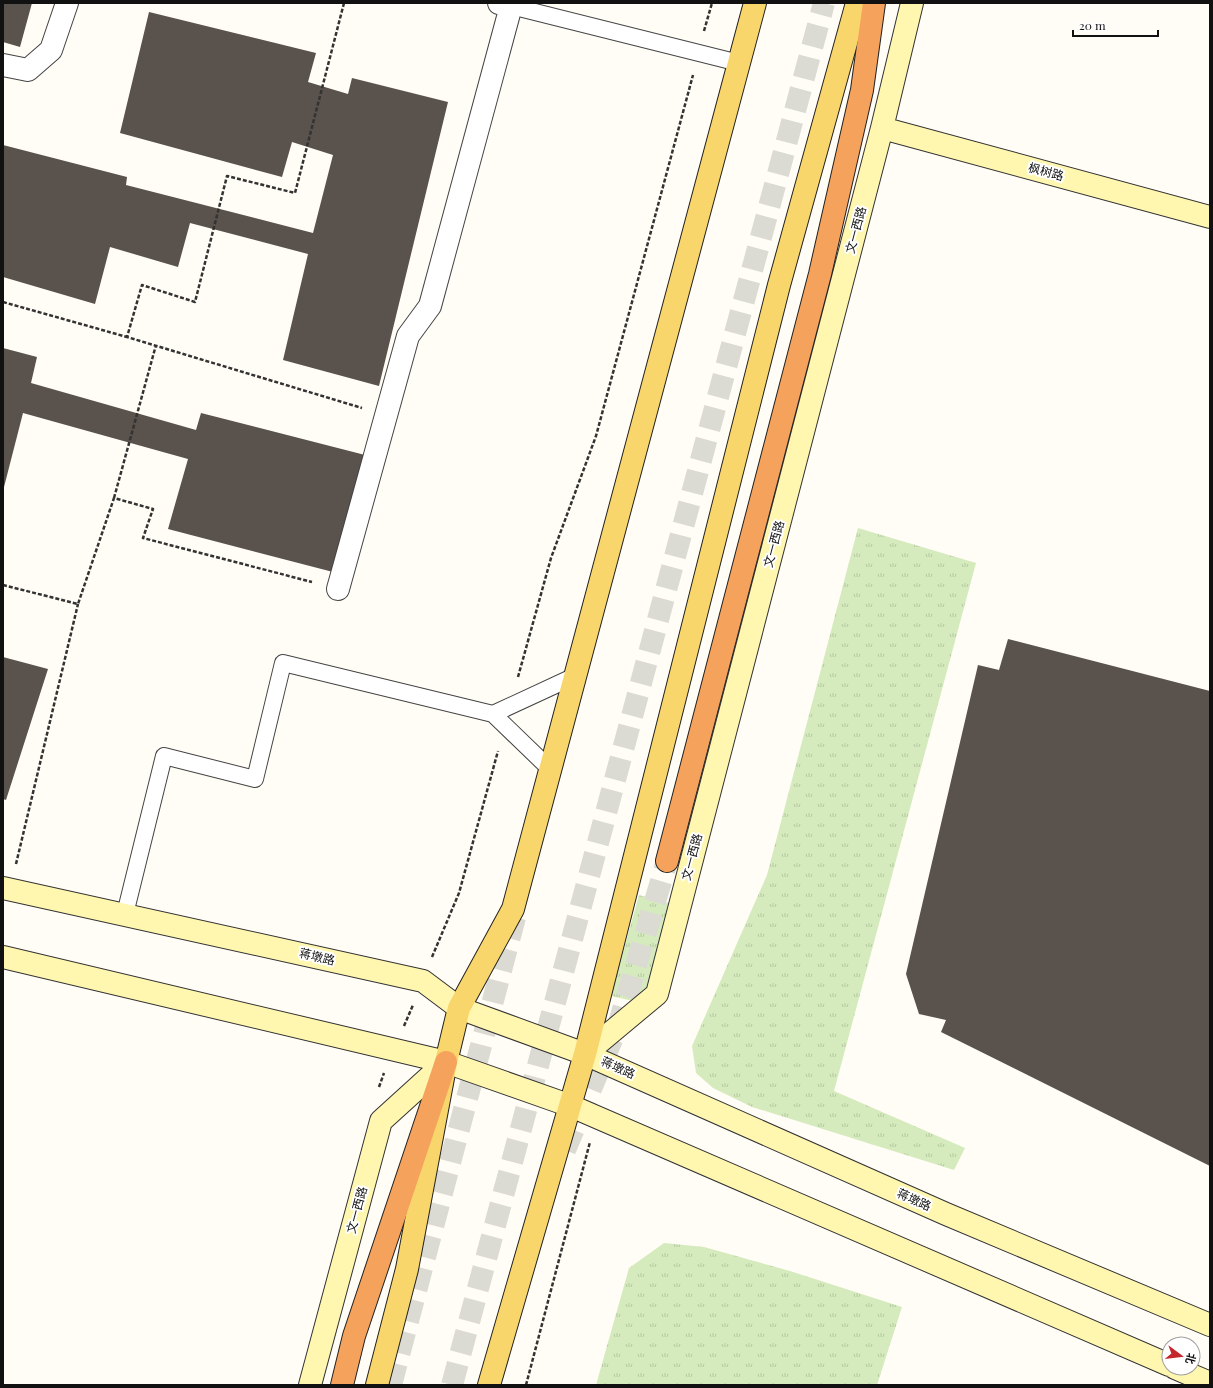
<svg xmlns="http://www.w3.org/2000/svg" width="1213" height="1388" viewBox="0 0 1213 1388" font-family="'Playfair Display','Noto Sans SC',serif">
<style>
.grass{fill:url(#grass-tufts)}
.building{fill:#5a524d}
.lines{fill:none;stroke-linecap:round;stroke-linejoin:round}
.highway-tunnel{stroke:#dbdad3;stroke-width:22;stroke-dasharray:22 11;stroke-linecap:butt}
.lane-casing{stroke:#444;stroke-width:18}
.street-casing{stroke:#444;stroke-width:24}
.secondary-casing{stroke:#333;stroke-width:24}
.primary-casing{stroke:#222;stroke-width:24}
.highway-casing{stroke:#222;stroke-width:24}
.path{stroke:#333;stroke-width:2.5;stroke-dasharray:4 2;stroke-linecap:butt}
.lane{stroke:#fff;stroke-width:16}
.street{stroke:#fff;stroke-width:22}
.secondary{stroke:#fff6b0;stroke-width:22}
.primary{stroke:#f9d66b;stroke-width:22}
.highway{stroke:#f5a25d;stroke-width:22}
.labels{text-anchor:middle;stroke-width:4;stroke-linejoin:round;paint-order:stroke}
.street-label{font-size:12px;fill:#111;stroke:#fff}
</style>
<defs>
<pattern id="grass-tufts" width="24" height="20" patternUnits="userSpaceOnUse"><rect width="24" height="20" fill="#d5ebbd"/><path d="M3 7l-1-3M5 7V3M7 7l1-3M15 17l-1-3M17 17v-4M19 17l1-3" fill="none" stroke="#b6c8a1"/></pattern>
</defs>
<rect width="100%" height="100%" fill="#fffdf5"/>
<path class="grass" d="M858 528 976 563 834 1091 965 1148 954 1170 752 1107 713 1088 696 1073 692 1046 767 875Z
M639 895 684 907 655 1006 611 996Z
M664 1243 704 1247 790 1271 902 1307 877 1385H596L629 1268Z"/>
<path class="building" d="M3 3H32L20 47 3 42Z
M149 12 316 53 308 82 348 94 352 78 448 102 379 386 283 360 308 254 190 223 178 267 110 247 95 304 3 277V145L127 177 126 185 313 233 333 155 292 142 282 177 120 133Z
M3 348 37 357 31 383 196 430 201 413 365 455 333 572 168 529 188 459 23 413 3 491Z
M1008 639 1210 691V1166L941 1032 946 1020 919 1014 906 974 978 665 999 670Z
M3 657 48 669 6 800 3 799Z"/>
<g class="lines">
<path class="highway-tunnel" d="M565 1150 619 1023 667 861
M391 1385 517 910
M452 1385 824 3"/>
<defs>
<path id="lane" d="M511 6 739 63
M493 714 575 676
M125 914 164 756 255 779 283 663 493 714 550 769"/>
<path id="street" d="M3 65 28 70 51 50 67 3
M338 589 408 336 430 306 511 6 499 3"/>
<path id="secondary" d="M882 128 1210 217
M3 888 423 981 459 1008 585 1054 946 1214 1210 1325
M3 957 446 1062 571 1106 1169 1365
M585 1054 657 994 882 128 912 3
M1175 1368 1210 1383
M310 1385 381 1121 446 1062"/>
<path id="primary" d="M377 1385 407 1269 446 1062 459 1008 513 909 755 3
M489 1385 585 1054 779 285 857 3"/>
<path id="highway" d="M667 861 820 274 862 90 874 3
M342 1385 354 1336 446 1062"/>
</defs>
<use href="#lane" class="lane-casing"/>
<use href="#street" class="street-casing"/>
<use href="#secondary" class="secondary-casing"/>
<use href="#primary" class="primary-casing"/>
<use href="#highway" class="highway-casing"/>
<path class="path" d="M344 3 295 193 227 176 195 302 142 285 127 337 362 408
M704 31 712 3
M3 302 127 337
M114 498 156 345
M3 585 78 604 114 498 153 509 143 538 312 582
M518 677 551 558 596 436 693 75
M16 864 78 604
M432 957 459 893 498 751
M404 1026 413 1005
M379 1087 384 1073
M526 1385 590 1142"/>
<use href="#lane" class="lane"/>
<use href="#street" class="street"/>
<use href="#secondary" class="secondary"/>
<use href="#primary" class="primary"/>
<use href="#highway" class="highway"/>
</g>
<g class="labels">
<g class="street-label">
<text transform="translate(1046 172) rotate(15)" y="4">枫树路</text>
<text transform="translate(856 230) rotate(-75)" y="4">文一西路</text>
<text transform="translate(774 544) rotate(-75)" y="4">文一西路</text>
<text transform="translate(692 857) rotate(-75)" y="4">文一西路</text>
<text transform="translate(317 957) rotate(13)" y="4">蒋墩路</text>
<text transform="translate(618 1068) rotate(24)" y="4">蒋墩路</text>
<text transform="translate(914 1200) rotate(24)" y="4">蒋墩路</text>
<text transform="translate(357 1210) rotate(-75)" y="4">文一西路</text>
</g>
</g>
<rect width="1213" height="1388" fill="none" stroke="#111111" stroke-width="8"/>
<g transform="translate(1181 1356) rotate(105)"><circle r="19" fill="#ffffff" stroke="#a0a0a0"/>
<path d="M0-3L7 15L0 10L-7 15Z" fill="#c4262e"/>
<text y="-6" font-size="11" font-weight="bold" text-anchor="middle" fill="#111111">北</text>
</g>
<path d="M1073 30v6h85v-6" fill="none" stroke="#111111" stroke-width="2"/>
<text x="1079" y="30" font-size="12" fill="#111111" stroke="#ffffff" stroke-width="3" paint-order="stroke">20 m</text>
</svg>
